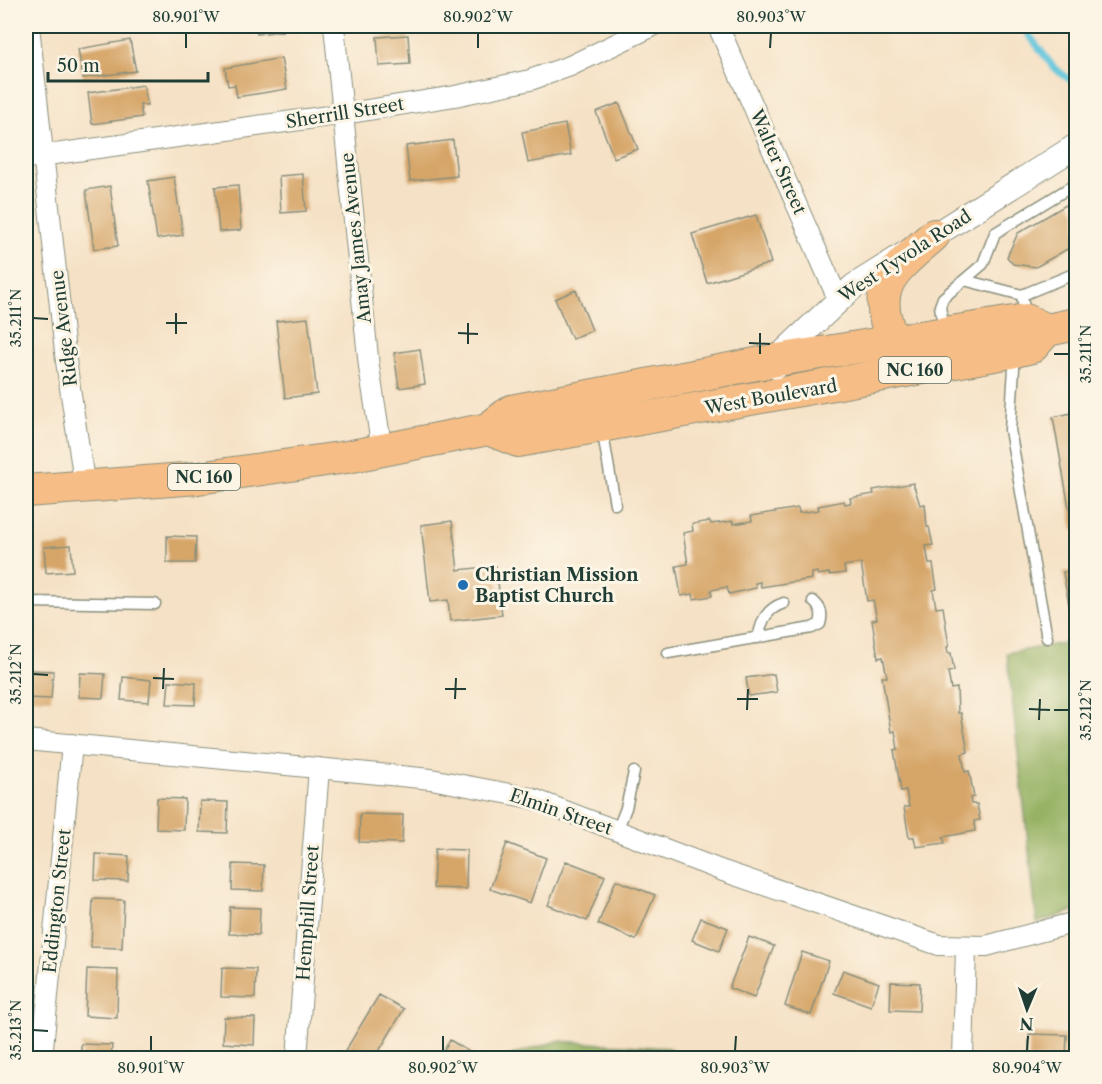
<svg xmlns="http://www.w3.org/2000/svg" width="1102" height="1084" viewBox="0 0 1102 1084" font-family="'Libre Caslon Text',serif">
<style>
.forest{fill:#97b265;stroke:#5b784c;stroke-width:1.5}
.lines{fill:none;stroke-linecap:round;stroke-linejoin:round}
.stream{stroke:#5ec5db;stroke-width:7}
.building{fill:#d6a568}
.service-casing{stroke:#8a8f7c;stroke-width:13}
.minor-casing{stroke:#8a8f7c;stroke-width:22}
.tertiary-casing{stroke:#8a8f7c;stroke-width:26}
.primary-casing{stroke:#8a8f7c;stroke-width:34}
.service{stroke:#fff;stroke-width:10}
.minor{stroke:#fff;stroke-width:20}
.tertiary{stroke:#fff;stroke-width:24}
.primary{stroke:#f6be86;stroke-width:32}
.ticks{fill:none;stroke:#1f3d34;stroke-width:2}
.poi-dot{fill:#1f6fb2;stroke:#fcf5e5;stroke-width:2}
.labels{text-anchor:middle;stroke-width:6;stroke-linejoin:round;paint-order:stroke}
.shield{fill:#fcf5e5;stroke:#617469;stroke-width:1.5}
.shield-label{font-size:16px;font-weight:bold;fill:#1f3d34}
.street-label{font-size:18px;fill:#1f3d34;stroke:#fcf5e5}
.poi-label{font-size:18px;font-weight:bold;fill:#1f3d34;stroke:#fcf5e5;text-anchor:start}
.neatline{fill:none;stroke:#1f3d34;stroke-width:2}
.ticks-label{font-size:15px;text-anchor:middle;fill:#1f3d34}
</style>
<rect width="100%" height="100%" fill="#fcf5e5"/>
<filter id="ink" filterUnits="userSpaceOnUse"><feTurbulence type="fractalNoise" baseFrequency=".0167" numOctaves="2"/><feDisplacementMap in="SourceGraphic" scale="12" xChannelSelector="R" yChannelSelector="G"/><feConvolveMatrix kernelMatrix="1 2 1 2 8 2 1 2 1" color-interpolation-filters="sRGB"/></filter>
<filter id="wash" filterUnits="userSpaceOnUse"><feTurbulence type="fractalNoise" baseFrequency=".008" numOctaves="4" result="noise"/><feDisplacementMap in="SourceGraphic" scale="24" xChannelSelector="R" yChannelSelector="G"/><feGaussianBlur stdDeviation="1.35" result="paint"/><feColorMatrix in="noise" values="0 0 0 0 0 0 0 0 0 0 0 0 0 0 0 0 0 1.4 0 .05"/><feComposite in="paint" operator="in"/></filter>
<g filter="url(#wash)">
<rect width="100%" height="100%" fill="#f5e1c5"/>
<path class="forest" d="M1076 641V910L1037 923 1007 653Z
M557 1041 668 1048 684 1058H503Z"/>
<g class="lines">
<path class="stream" d="M1022 26 1054 68 1076 84"/>
</g>
<g id="blocks">
<path class="building" d="M256 26H282L283 31 257 34Z
M408 35 410 64 379 66 377 37Z
M130 40 136 71 83 78 78 49Z
M281 58 287 89 237 97 235 85 228 86 225 68Z
M144 85 147 105H140L142 117 92 124 88 93Z
M619 103 638 149 614 158 596 112Z
M565 124 571 155 528 163 522 132Z
M453 140 457 176 410 181 406 146Z
M303 174 306 211 281 213 279 176Z
M174 177 183 235 157 239 148 181Z
M238 185 241 230 219 232 215 187Z
M110 186 118 246 94 249 86 190Z
M1071 202 1076 211V244L1036 267 1013 264 1007 257 1018 233Z
M756 215 771 263 707 283 692 234Z
M576 290 592 330 572 339 555 299Z
M308 318 317 394 285 398 276 321Z
M420 349 425 384 399 388 394 353Z
M1076 412V529L1073 530 1053 417Z
M913 483 920 505 925 504 927 527H929L933 545 926 546 929 564H933L937 589 933 590 936 608 943 607 949 646 947 647 948 653H951L954 671 948 672 951 689 957 688 958 713H961L968 752 962 754 965 772 969 771 974 797 970 798 971 804H977L980 820 974 821 975 831 943 837 945 843 916 847 914 837 909 838 904 807H909L906 790 901 791 894 750 898 749 895 731 891 732 882 677H887L883 657 878 658 872 620 877 619 873 600 867 601 861 563 844 566 845 573 829 575V573L818 575 817 572 812 573V579L761 587 760 582 755 583 756 588 729 594 727 587 711 590 712 596 694 599 693 594 681 596 676 566 688 564 683 533 693 531 692 524 710 521 711 524 733 521V524L752 521 751 516 798 508 799 513 819 510 818 506 844 501 845 504 851 503 850 498 874 494 873 490Z
M452 521 458 570 496 566 502 615 450 621 448 600 430 602 421 525Z
M167 536 196 537 195 563H167Z
M71 545 73 571 46 573 44 547Z
M26 548H31L30 574H26Z
M1076 570V620L1072 621 1063 572Z
M26 670 53 671 51 699 26 698Z
M80 673 105 674 103 698 79 697Z
M774 674 777 692 749 696 746 678Z
M123 677 151 680 149 702 121 700Z
M169 681 196 683 195 705 167 704Z
M157 798 185 799 184 830 156 829Z
M200 801 228 802 227 833 199 832Z
M360 814 403 815 402 843 359 842Z
M507 843 546 858 530 903 490 889Z
M435 849 467 850 466 889 433 888Z
M96 854 129 856 128 881 95 880Z
M566 861 605 876 587 921 548 905Z
M233 864 264 865 263 891 232 890Z
M616 880 655 895 636 940 598 924Z
M93 899 124 900 122 948 91 947Z
M230 907 260 908 259 935 229 934Z
M701 918 728 928 719 951 692 940Z
M749 937 774 946 754 998 729 988Z
M802 952 829 961 811 1015 785 1006Z
M222 968 256 969 255 998 221 997Z
M87 969 118 970 117 1018 85 1016Z
M843 970 879 983 871 1006 834 993Z
M891 982 920 983 919 1011 890 1010Z
M379 995 404 1009 375 1058H341Z
M224 1017 255 1018 254 1045 223 1043Z
M1029 1034 1067 1035 1066 1058H1029Z
M450 1040 474 1055 472 1058 440 1057Z
M81 1044 112 1045 111 1058H81Z"/>
</g>
</g>
<g filter="url(#ink)">
<use href="#blocks" fill-opacity="0" stroke="#8a8f7c" stroke-width="1.5"/>
<g class="lines">
<defs>
<path id="service" d="M964 280 1022 295 1025 317
M1022 295 1076 273
M944 330 940 306 943 298 983 264 995 233 1069 188
M1012 353 1014 368 1010 430 1047 638
M602 428 615 504
M26 602 155 604
M758 638C762 620 766 609 784 603
M668 653 812 628 820 624C823 613 821 608 813 601
M617 831 626 808 634 772"/>
<path id="minor" d="M29 26 66 361 85 488
M334 26 369 367 382 450
M718 26 838 299
M26 158 343 114 455 96 530 80 570 66 653 26
M26 740 431 779 531 798 723 871 939 945 986 946 1076 922
M42 1058 72 744
M297 1058 319 768
M963 1058 966 947"/>
<path id="tertiary" d="M776 367 777 360 786 350 854 286 1076 146"/>
<path id="primary" d="M894 341C867 286 895 270 934 235
M488 429 518 441 1011 352 1032 347 1047 330
M26 491 198 478 347 457 488 429 511 411 777 360 1026 320 1047 330 1076 324"/>
</defs>
<use href="#service" class="service-casing"/>
<use href="#minor" class="minor-casing"/>
<use href="#tertiary" class="tertiary-casing"/>
<use href="#primary" class="primary-casing"/>
<use href="#service" class="service"/>
<use href="#minor" class="minor"/>
<use href="#tertiary" class="tertiary"/>
<use href="#primary" class="primary"/>
</g>
</g>
<path class="ticks" d="M186 48V33M478 48V33M770 48 771 33M33 318 48 319M166 323H187M458 333 478 334M176 334V313M749 343 770 344M468 344V323M760 354V333M1054 354H1069M33 674 48 675M153 678 174 679M163 689 164 668M445 689H466M455 699 456 678M737 699H758M1029 709 1050 710M747 710 748 689M1054 710H1069M1039 720 1040 699M33 1030 48 1031M151 1051V1036M443 1051V1036M735 1051 736 1036M1027 1051 1028 1036"/>
<circle class="poi-dot" cx="463" cy="585" r="6"/>
<g class="labels">
<g class="shield">
<rect x="879" y="357" width="72" height="26" rx="4.5"/>
<rect x="168" y="464" width="72" height="26" rx="4.5"/>
</g>
<g class="shield-label">
<text x="915" y="376">NC 160</text>
<text x="204" y="483">NC 160</text>
</g>
<g class="street-label">
<text transform="translate(345 113) rotate(-9)" y="6">Sherrill Street</text>
<text transform="translate(778 162) rotate(66)" y="6">Walter Street</text>
<text transform="translate(356 238) rotate(-96)" y="6">Amay James Avenue</text>
<text transform="translate(905 256) rotate(-33)" y="6">West Tyvola Road</text>
<text transform="translate(64 328) rotate(-97)" y="6">Ridge Avenue</text>
<text transform="translate(771 397) rotate(-10)" y="6">West Boulevard</text>
<text transform="translate(561 812) rotate(19)" y="6">Elmin Street</text>
<text transform="translate(57 901) rotate(-84)" y="6">Eddington Street</text>
<text transform="translate(308 913) rotate(-86)" y="6">Hemphill Street</text>
</g>
<g class="poi-label">
<text x="475" y="581">Christian Mission<tspan x="475" dy="21">Baptist Church</tspan></text>
</g>
</g>
<rect width="1102" height="1084" fill="none" stroke="#fcf5e5" stroke-width="66"/>
<g transform="translate(1027 1009) rotate(182)" stroke="#fcf5e5" stroke-width="4.5" paint-order="stroke">
<path d="M0-4.5L10 22L0 15L-10 22Z" fill="#1f3d34"/>
<text y="-9" font-size="16" font-weight="bold" text-anchor="middle" fill="#1f3d34">N</text>
</g>
<path d="M48 72v9h160v-9" fill="none" stroke="#1f3d34" stroke-width="3"/>
<text x="57" y="72" font-size="18" fill="#1f3d34" stroke="#fcf5e5" stroke-width="4.5" paint-order="stroke">50 m</text>
<rect x="33" y="33" width="1036" height="1018" class="neatline"/>
<g class="ticks-label">
<text x="186" y="22">80.901°W</text>
<text x="478" y="22">80.902°W</text>
<text x="771" y="22">80.903°W</text>
<text transform="translate(16 318) rotate(-90)" y="5">35.211°N</text>
<text transform="translate(1086 354) rotate(-90)" y="5">35.211°N</text>
<text transform="translate(16 674) rotate(-90)" y="5">35.212°N</text>
<text transform="translate(1086 710) rotate(-90)" y="5">35.212°N</text>
<text transform="translate(16 1030) rotate(-90)" y="5">35.213°N</text>
<text x="151" y="1073">80.901°W</text>
<text x="443" y="1073">80.902°W</text>
<text x="735" y="1073">80.903°W</text>
<text x="1027" y="1073">80.904°W</text>
</g>
</svg>
